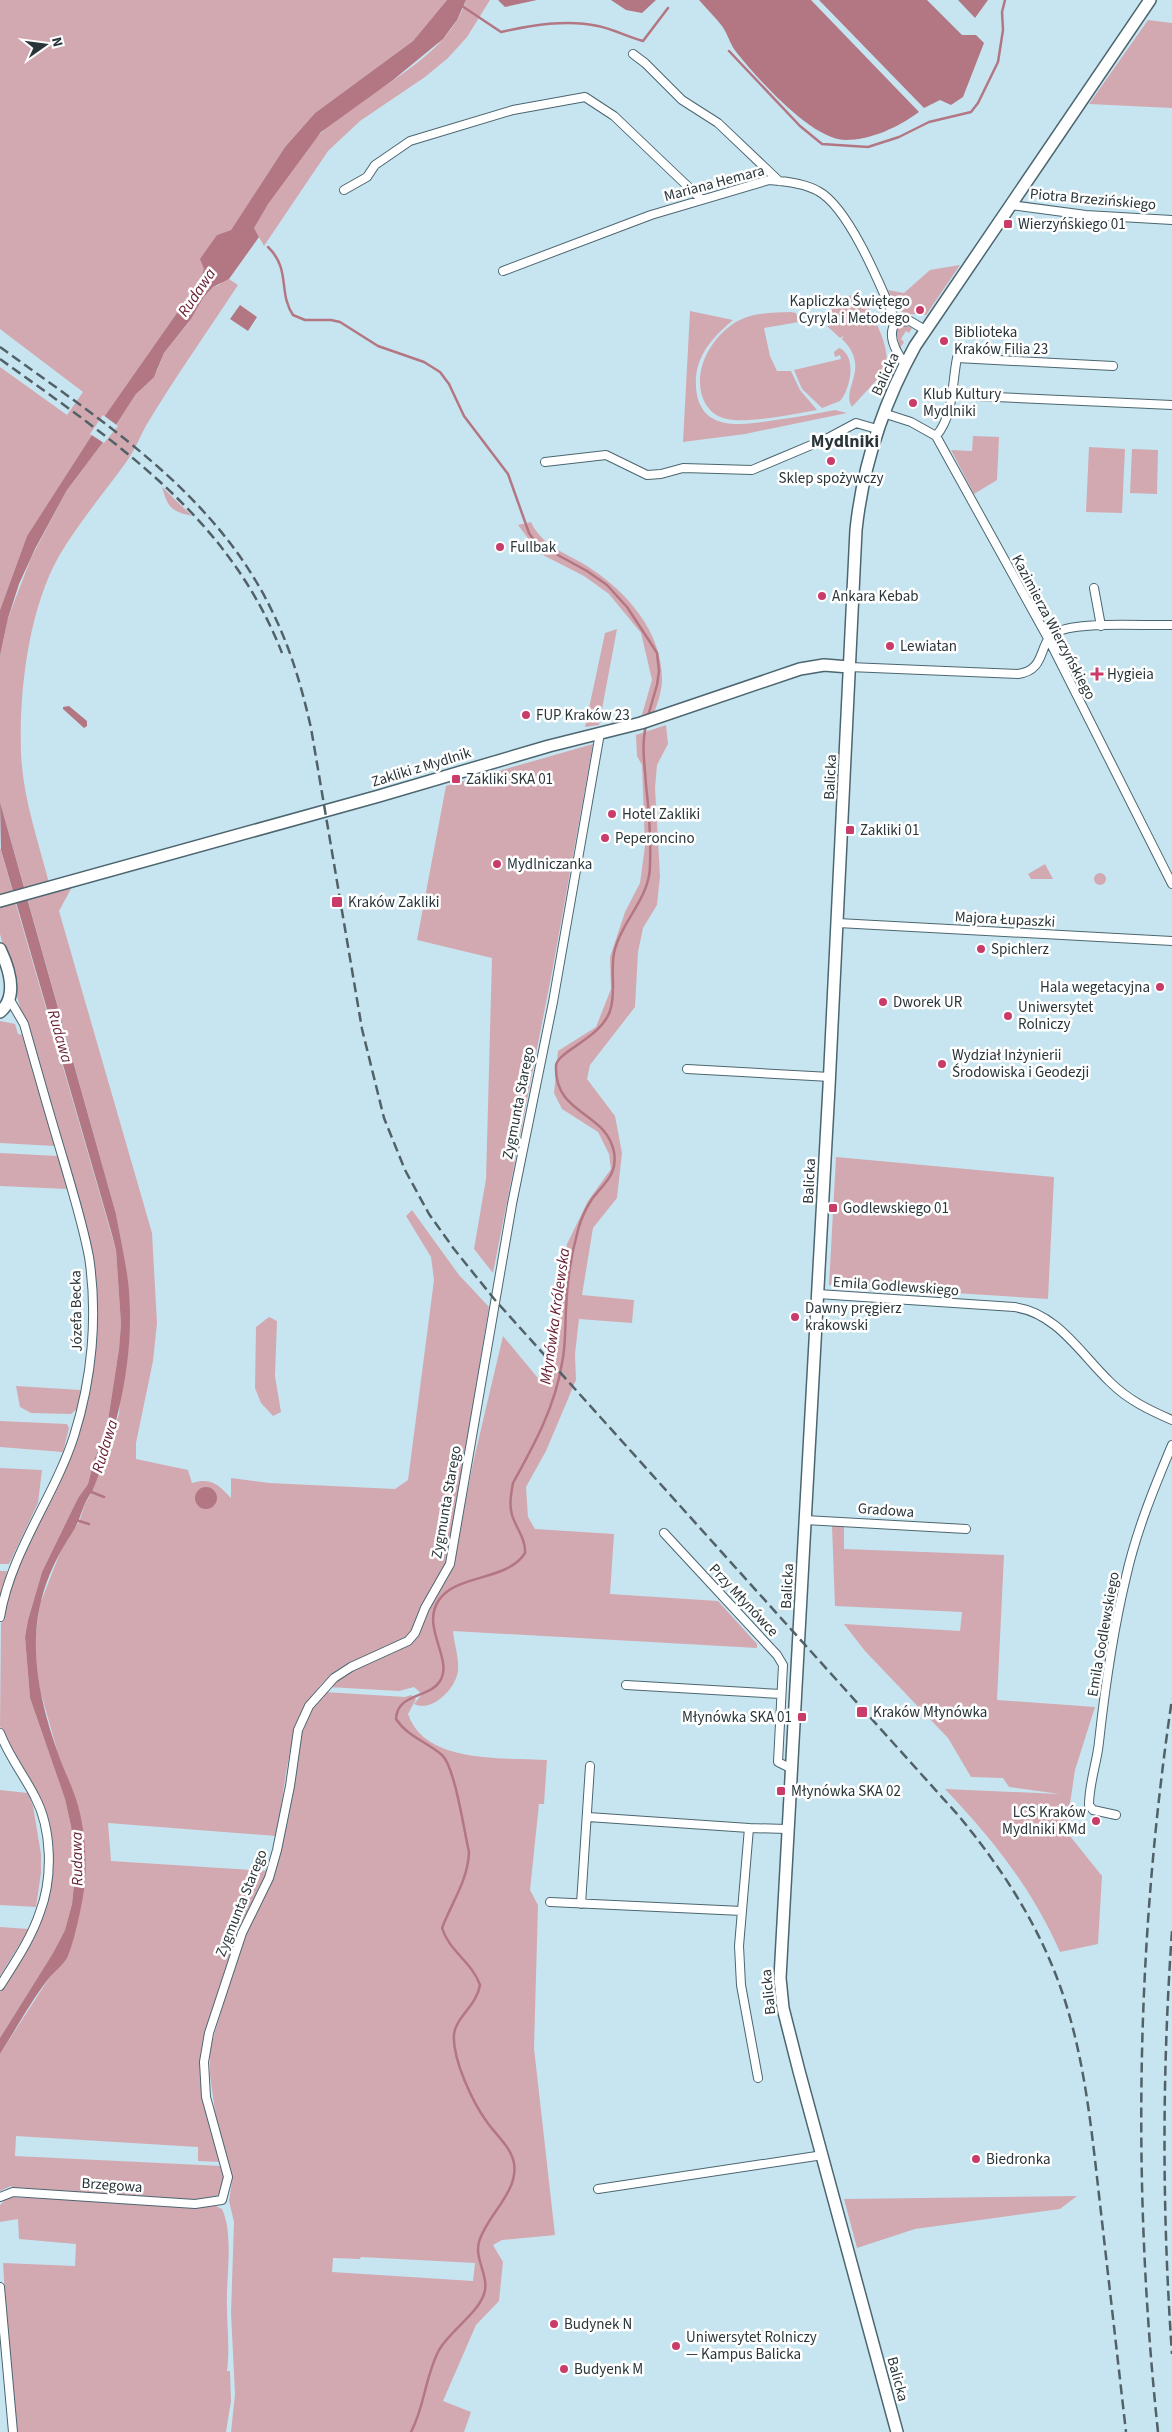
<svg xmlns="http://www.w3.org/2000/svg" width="1172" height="2432" viewBox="0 0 1172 2432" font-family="'Source Sans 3',sans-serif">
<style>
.green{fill:#d3a9b1;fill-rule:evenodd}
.water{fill:#b37683}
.pier{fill:#c7e5f0}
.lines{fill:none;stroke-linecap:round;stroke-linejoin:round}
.stream{stroke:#b37683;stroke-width:2.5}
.street-casing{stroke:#4c6670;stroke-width:10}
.secondary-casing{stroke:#4c6670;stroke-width:14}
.street{stroke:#fff;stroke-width:8}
.secondary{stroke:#fff;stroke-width:11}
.rail{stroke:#516167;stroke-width:2.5;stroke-dasharray:10 5;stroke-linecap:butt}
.poi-dot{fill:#c93c69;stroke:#fff;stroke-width:2}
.labels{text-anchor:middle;stroke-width:5;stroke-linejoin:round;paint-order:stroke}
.street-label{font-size:15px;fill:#293539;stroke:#fff}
.poi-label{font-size:15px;fill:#293539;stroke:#fff;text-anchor:start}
.water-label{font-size:16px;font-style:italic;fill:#661c33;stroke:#fff}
.quarter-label{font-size:18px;font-weight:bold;fill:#293539;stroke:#fff}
</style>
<rect width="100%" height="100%" fill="#c7e5f0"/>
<path class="green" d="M0 0H447L413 41 315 113 285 147 231 230 217 235 200 280 97 427 27 536 0 610V367L67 415 83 392 0 329Z
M466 0H490L467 37 448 58 425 77 360 121 328 151 264 246 254 228 257 221C273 195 300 152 322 132 366 90 447 61 466 0Z
M1148 20 1172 23V108L1089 104Z
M960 265 926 315C900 315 899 313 888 290L904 293 930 270Z
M229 279 238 285C208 331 175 377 147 424 140 436 135 450 127 461 104 493 79 522 59 556 29 609 19 690 21 751 22 795 38 840 49 883L25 890 0 802V656L8 618 31 558 67 490 116 425 136 394 157 371 164 353 189 322 203 298 213 287 219 285 224 280Z
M861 295C870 309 893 350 885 367 878 381 862 395 852 407 840 389 872 368 842 339L844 336 840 338 827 326 833 325 831 297Z
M690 311 733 320C712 338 694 357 696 387 699 436 749 424 782 419 799 417 817 413 835 410L847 413 745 434 683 442Z
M791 312 796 313 799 322 764 328 770 356 777 371H791L800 390 817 410C794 414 744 425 723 418 714 415 708 409 704 401 691 372 711 337 736 322 753 312 771 313 791 312Z
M904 325 912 328 909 333 906 331 901 339 904 342 900 348 897 335 898 328Z
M839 348C858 356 850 390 840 401L822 408 802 389 794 370 841 359 840 355 835 357 834 352Z
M973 436 999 437 997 480 974 494 951 450 972 451Z
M1089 447 1125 449 1122 513 1086 512Z
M1132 449 1158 450 1157 494 1130 493Z
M162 487 192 516C171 511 168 508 162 487Z
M531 522C543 548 568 553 590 568 627 592 662 632 662 679 662 691 658 702 654 713L641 718 652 680 641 633 609 594 584 576 539 553 518 525Z
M617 629 599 725 585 727 605 633Z
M666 725 668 744 657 765 655 788 660 876 657 905 643 928 638 952 635 1007 590 1065 587 1079 615 1116 622 1153 617 1198 593 1228 582 1295 634 1300 632 1323 579 1319 575 1354 576 1380 546 1451 526 1487 528 1517 535 1529 614 1534 610 1594 718 1601 757 1644V1648L453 1631C454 1643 459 1657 458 1670 457 1688 432 1713 414 1704L422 1694 414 1687 399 1691 328 1687 365 1663 398 1650 411 1642 426 1609 454 1562 473 1463 503 1336 542 1383 549 1375 567 1244 588 1201 611 1169 609 1154 598 1132 562 1109 554 1093 558 1051 596 1027 611 989 610 957 625 912 640 883 645 846 642 765 637 756 636 735Z
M593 744 553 967 493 1273 474 1249 486 1179 492 958 417 940 446 786Z
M0 847 13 893 0 897Z
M1045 864 1053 879H1031L1028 874Z
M1094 879a6 6 0 1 1 12 0a6 6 0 1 1-12 0Z
M72 887 59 911 152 1233 157 1323 153 1361 136 1443V1459L188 1470 192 1483C211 1477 219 1485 231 1498V1478L269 1483 395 1489 408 1480 434 1280 431 1257 406 1216 412 1210 459 1275 489 1307 446 1566 413 1629C393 1654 360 1653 336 1671 285 1709 288 1779 276 1836L108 1823 111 1861 269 1871 240 1930 205 2037 203 2067 221 2162 198 2161V2147L16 2136 15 2156 222 2166C228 2194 221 2199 194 2200L25 2191 15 2190 11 2186 0 2191V2054L49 1978 67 1957 85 1882 83 1836 78 1808 59 1757 40 1690 36 1671 35 1640 40 1604 63 1545 79 1522 85 1504 92 1492 119 1414 128 1296V1283L116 1214 27 897Z
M15 901 116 1250 121 1324 119 1349 106 1433 94 1460 88 1484 78 1498 42 1572 28 1620 25 1637 30 1698 65 1799 71 1826 76 1866 72 1904 65 1930 53 1953 0 2038V1990L14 1968 47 1890V1829L7 1746 0 1726 1 1624 12 1576 56 1486 92 1366 91 1267 0 934V905Z
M0 1021 15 1024 18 1034 22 1035 55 1146 0 1143Z
M0 1153 58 1156 67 1189 0 1186Z
M836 1157 1054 1177 1048 1299 829 1285Z
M269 1317 277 1321 275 1376 281 1412 273 1416 261 1403 255 1388 256 1327Z
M16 1386 81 1390 77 1409 71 1414 31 1413 20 1407Z
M0 1421 67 1424 69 1428 63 1452 0 1447Z
M0 1468 42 1470 38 1503 9 1564H0Z
M844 1525V1549L1004 1555 997 1700 1095 1707 1075 1770 1066 1831 1102 1876 1098 1944 1060 1952C1031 1887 994 1841 945 1789L1060 1794 1009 1787 1003 1778 971 1777 948 1738 865 1651 844 1624 960 1631 962 1612 835 1606 832 1526Z
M0 1571H7L0 1597Z
M324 1692 405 1697 411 1695 416 1699 408 1714C425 1765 505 1757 547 1760L544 1804H539L530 1890 538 1905 534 2048 555 2235 502 2240 493 2245 503 2262 499 2301 476 2325 443 2401 471 2412 464 2432H231L235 2394 231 2313 234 2222 229 2201 232 2181 216 2119 210 2075V2049L239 1951 277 1867 290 1809 301 1731 312 1706ZM361 2257 475 2263 473 2281 332 2272 333 2258 360 2259Z
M0 1790 28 1793 33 1806 41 1854V1873L36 1907 0 1905Z
M0 1927 29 1929 0 1976Z
M1077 2196 1060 2209 915 2229 857 2248 844 2199Z
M8 2197 216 2206 222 2209C234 2234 226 2277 227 2305 227 2327 230 2349 227 2371H230L231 2401 226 2432H13L3 2263 75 2266 76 2244 19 2239 18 2219 0 2222V2205Z"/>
<path class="water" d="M447 0H466L457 20 443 39 393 80 321 132 268 204 254 228 259 237 229 279 213 287 203 298 191 319 164 353 154 377 136 394 116 425 67 490 35 549 19 584 8 618 0 656V610L27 536 97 427 200 280 204 269 200 259 217 235 231 230 285 147 315 113 413 41Z
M498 0H537L505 7Z
M611 0H656L642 13 626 10Z
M699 0H811L919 112C898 127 872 140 845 140 812 140 757 78 737 53 730 45 728 34 722 26 715 17 706 8 699 0Z
M819 0H927L962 35H976L984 43 963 97 951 105 940 100 924 108Z
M958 0H988L975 18Z
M240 305 257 317 248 331 230 319Z
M69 706 87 721V726L84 728 63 709V707Z
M0 802 116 1214C120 1236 125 1259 128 1281 136 1353 119 1426 92 1492 82 1504 81 1520 72 1533 22 1608 30 1675 59 1756 64 1770 71 1784 76 1799 84 1823 87 1855 85 1881 84 1897 74 1944 67 1958 63 1965 55 1971 49 1978 31 2001 16 2029 0 2054V2038L53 1953 65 1930 72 1904 76 1866 71 1826 65 1799 30 1698 25 1637 28 1620 42 1572 78 1498 88 1484 94 1460 106 1433 119 1349 121 1324 116 1250 111 1231 1 850Z
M195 1498a11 11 0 1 1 22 0a11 11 0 1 1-22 0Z"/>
<path class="pier" d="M103 415 118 426 104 443 90 434Z"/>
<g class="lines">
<path class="stream" d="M462 6 501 32C532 25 567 19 598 26 613 29 628 37 643 41L668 8
M729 51 800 126 822 144 868 147 899 137 929 122 971 112 978 103 998 62 1003 30 1002 12 1005 0
M268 247C291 269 278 293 293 315L305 320H331L340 322 378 346 424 362 440 372 449 384 464 416 508 474 529 533 536 543 587 571 607 585 627 607 650 642 657 653 659 671 657 685 648 716
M89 1491 104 1497
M76 1520 89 1524
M411 2432C425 2406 425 2376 439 2350 450 2331 478 2313 484 2294 490 2277 474 2259 479 2242 486 2216 519 2192 514 2163 511 2147 496 2135 487 2122 473 2103 452 2059 454 2034 456 2017 477 2005 480 1985 472 1962 449 1951 442 1928 452 1902 468 1880 469 1852 464 1831 455 1767 442 1755 427 1742 407 1736 396 1719 397 1693 430 1698 440 1681 454 1659 420 1627 439 1600 456 1574 508 1581 525 1553 526 1539 516 1528 512 1515 509 1505 511 1494 513 1483 534 1445 555 1407 562 1363 566 1345 565 1326 566 1309 567 1282 571 1255 578 1230 581 1219 586 1208 592 1199 604 1183 618 1175 614 1152 606 1111 554 1115 556 1066 556 1052 601 1038 610 1011 617 991 609 969 615 949 623 919 650 898 650 865 651 838 649 811 646 785 645 766 641 745 646 726"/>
<defs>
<path id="street" d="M633 54 645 63 682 100 718 123 779 181
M344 190 367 177 375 165 410 141 513 110 585 97 614 116 701 199
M1011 205 1086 215 1172 220
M503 271 651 215 769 180C784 181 804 183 818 191 849 207 882 289 896 322
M905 364C896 352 886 335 896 322L910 321 925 330
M951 395 1172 405
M883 413 911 422 936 436 1049 640 1172 884
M936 436C954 416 952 382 957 358L1113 366
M545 462 606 455 647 475 661 474 683 468 752 470 828 438 856 423 877 429
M1094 588 1101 626
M849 667 1018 674C1048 670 1037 641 1057 632 1079 621 1145 626 1172 625
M838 923 1172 941
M687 1069 830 1077
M818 1294 1014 1307C1057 1313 1080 1353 1110 1382 1128 1400 1149 1410 1172 1420
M805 1520 966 1529
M664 1533 777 1655 783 1665 778 1762 790 1768
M0 1617C11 1551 54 1498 74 1436 92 1379 98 1316 89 1257 83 1225 73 1193 64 1162 50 1116 37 1070 24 1024L10 1000
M626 1685 781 1694
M0 1733C9 1757 24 1775 35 1797 52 1829 53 1878 40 1912 31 1939 15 1962 0 1986
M1116 1815 1093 1810 1089 1805C1089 1783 1097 1763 1099 1742 1105 1687 1113 1631 1126 1577 1136 1532 1154 1488 1172 1445
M588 1817 749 1828
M550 1902 742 1911
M581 1904 590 1766
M758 2078 741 1985 739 1946 749 1828 787 1829
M598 2189 823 2155
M0 2197 13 2192 195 2204 222 2200 228 2177 206 2097 204 2062 209 2033 242 1933 269 1878 277 1850 290 1786 298 1730 309 1706 334 1678 351 1667 408 1641 415 1633 425 1608 450 1564 512 1204 553 1002 600 733
M0 2287 13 2432"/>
<path id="secondary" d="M0 901 379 796 549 746 641 723 800 669 824 665 849 667
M0 949C9 968 19 996 0 1012
M897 2432 799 2071 783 2008 780 1978 829 1087 856 530C863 464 883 404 915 346L1150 0"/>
</defs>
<use href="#street" class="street-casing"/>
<use href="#secondary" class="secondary-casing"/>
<use href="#street" class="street"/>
<use href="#secondary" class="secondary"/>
<path class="rail" d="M0 347C103 422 216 493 273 613 291 650 302 688 311 728L362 1029 384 1118 405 1170 429 1214 454 1249 495 1300 958 1815C1001 1867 1037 1922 1060 1986 1084 2053 1091 2125 1099 2195 1108 2274 1117 2353 1126 2432
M0 359C115 442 228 515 282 653
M1172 1931C1162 2072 1162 2213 1172 2354
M1158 2432C1132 2188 1136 1942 1172 1699"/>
</g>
<g class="poi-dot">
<rect x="1003" y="219" width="10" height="10" rx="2.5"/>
<circle cx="920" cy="310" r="5"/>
<circle cx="944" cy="341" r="5"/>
<circle cx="913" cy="403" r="5"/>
<circle cx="831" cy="461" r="5"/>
<circle cx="500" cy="547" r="5"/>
<circle cx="822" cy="596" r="5"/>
<circle cx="890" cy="646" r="5"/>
<path d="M1094.5 666.5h5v5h5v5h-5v5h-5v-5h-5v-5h5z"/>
<circle cx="526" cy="715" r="5"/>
<rect x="451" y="774" width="10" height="10" rx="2.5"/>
<circle cx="612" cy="814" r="5"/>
<rect x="845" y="825" width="10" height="10" rx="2.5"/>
<circle cx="605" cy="838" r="5"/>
<circle cx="497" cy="864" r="5"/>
<rect x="331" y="896" width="12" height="12" rx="2.5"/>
<circle cx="981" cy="949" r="5"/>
<circle cx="1160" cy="987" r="5"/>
<circle cx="883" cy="1002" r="5"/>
<circle cx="1008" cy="1016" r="5"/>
<circle cx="942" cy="1064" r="5"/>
<rect x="828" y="1203" width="10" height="10" rx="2.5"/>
<circle cx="795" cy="1317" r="5"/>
<rect x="856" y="1706" width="12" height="12" rx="2.5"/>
<rect x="797" y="1712" width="10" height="10" rx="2.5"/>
<rect x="776" y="1786" width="10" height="10" rx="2.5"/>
<circle cx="1096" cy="1821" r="5"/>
<circle cx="976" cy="2159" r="5"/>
<circle cx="554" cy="2324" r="5"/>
<circle cx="676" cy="2346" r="5"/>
<circle cx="564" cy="2369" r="5"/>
</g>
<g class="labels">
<g class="street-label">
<text transform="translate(714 183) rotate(-15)" y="5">Mariana Hemara</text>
<text transform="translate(1093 199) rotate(5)" y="5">Piotra Brzezińskiego</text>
<text transform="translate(885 374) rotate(-65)" y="5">Balicka</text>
<text transform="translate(1054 627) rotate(62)" y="5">Kazimierza Wierzyńskiego</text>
<text transform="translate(421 767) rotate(-17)" y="5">Zakliki z Mydlnik</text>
<text transform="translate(830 777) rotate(-87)" y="5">Balicka</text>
<text transform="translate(1005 919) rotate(3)" y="5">Majora Łupaszki</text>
<text transform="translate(518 1103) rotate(-79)" y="5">Zygmunta Starego</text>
<text transform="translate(809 1181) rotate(-87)" y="5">Balicka</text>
<text transform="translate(896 1286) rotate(4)" y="5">Emila Godlewskiego</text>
<text transform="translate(76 1311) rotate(-91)" y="5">Józefa Becka</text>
<text transform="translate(446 1502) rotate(-80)" y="5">Zygmunta Starego</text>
<text transform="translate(886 1510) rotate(4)" y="5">Gradowa</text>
<text transform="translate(787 1586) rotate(-87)" y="5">Balicka</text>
<text transform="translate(744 1600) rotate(47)" y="5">Przy Młynówce</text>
<text transform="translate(1103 1634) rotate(-80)" y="5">Emila Godlewskiego</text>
<text transform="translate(241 1903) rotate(-68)" y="5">Zygmunta Starego</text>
<text transform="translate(768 1992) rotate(-96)" y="5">Balicka</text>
<text transform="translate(112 2185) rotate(4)" y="5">Brzegowa</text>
<text transform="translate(898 2379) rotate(75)" y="5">Balicka</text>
</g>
<g class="poi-label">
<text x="1018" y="229">Wierzyńskiego 01</text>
<text x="910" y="306" text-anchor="end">Kapliczka Świętego<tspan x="910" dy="17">Cyryla i Metodego</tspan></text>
<text x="954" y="337">Biblioteka<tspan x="954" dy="17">Kraków Filia 23</tspan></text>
<text x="923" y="399">Klub Kultury<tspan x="923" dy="17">Mydlniki</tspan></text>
<text x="831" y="483" text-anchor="middle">Sklep spożywczy</text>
<text x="510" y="552">Fullbak</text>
<text x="832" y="601">Ankara Kebab</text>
<text x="900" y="651">Lewiatan</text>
<text x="1107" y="679">Hygieia</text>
<text x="536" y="720">FUP Kraków 23</text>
<text x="466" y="784">Zakliki SKA 01</text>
<text x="622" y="819">Hotel Zakliki</text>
<text x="860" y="835">Zakliki 01</text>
<text x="615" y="843">Peperoncino</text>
<text x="507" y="869">Mydlniczanka</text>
<text x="348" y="907">Kraków Zakliki</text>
<text x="991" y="954">Spichlerz</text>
<text x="1150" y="992" text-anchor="end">Hala wegetacyjna</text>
<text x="893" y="1007">Dworek UR</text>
<text x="1018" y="1012">Uniwersytet<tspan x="1018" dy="17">Rolniczy</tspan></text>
<text x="952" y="1060">Wydział Inżynierii<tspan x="952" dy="17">Środowiska i Geodezji</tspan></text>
<text x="843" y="1213">Godlewskiego 01</text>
<text x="805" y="1313">Dawny pręgierz<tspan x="805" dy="17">krakowski</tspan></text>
<text x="873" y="1717">Kraków Młynówka</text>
<text x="792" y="1722" text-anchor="end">Młynówka SKA 01</text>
<text x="791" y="1796">Młynówka SKA 02</text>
<text x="1086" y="1817" text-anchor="end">LCS Kraków<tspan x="1086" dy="17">Mydlniki KMd</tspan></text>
<text x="986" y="2164">Biedronka</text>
<text x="564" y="2329">Budynek N</text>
<text x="686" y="2342">Uniwersytet Rolniczy<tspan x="686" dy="17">— Kampus Balicka</tspan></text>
<text x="574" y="2374">Budyenk M</text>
</g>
<g class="water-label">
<text transform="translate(196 292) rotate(-56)" y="6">Rudawa</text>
<text transform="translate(61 1036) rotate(74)" y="6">Rudawa</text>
<text transform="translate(554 1316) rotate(-82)" y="6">Młynówka Królewska</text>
<text transform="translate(104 1446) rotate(-73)" y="6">Rudawa</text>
<text transform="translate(76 1859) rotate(-91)" y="6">Rudawa</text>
</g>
<g class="quarter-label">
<text x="845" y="447">Mydlniki</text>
</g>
</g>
<g transform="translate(45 45) rotate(76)" stroke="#ffffff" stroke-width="4" paint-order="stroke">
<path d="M0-4L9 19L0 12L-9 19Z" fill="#293539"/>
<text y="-8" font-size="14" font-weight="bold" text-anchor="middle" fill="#293539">N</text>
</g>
</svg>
